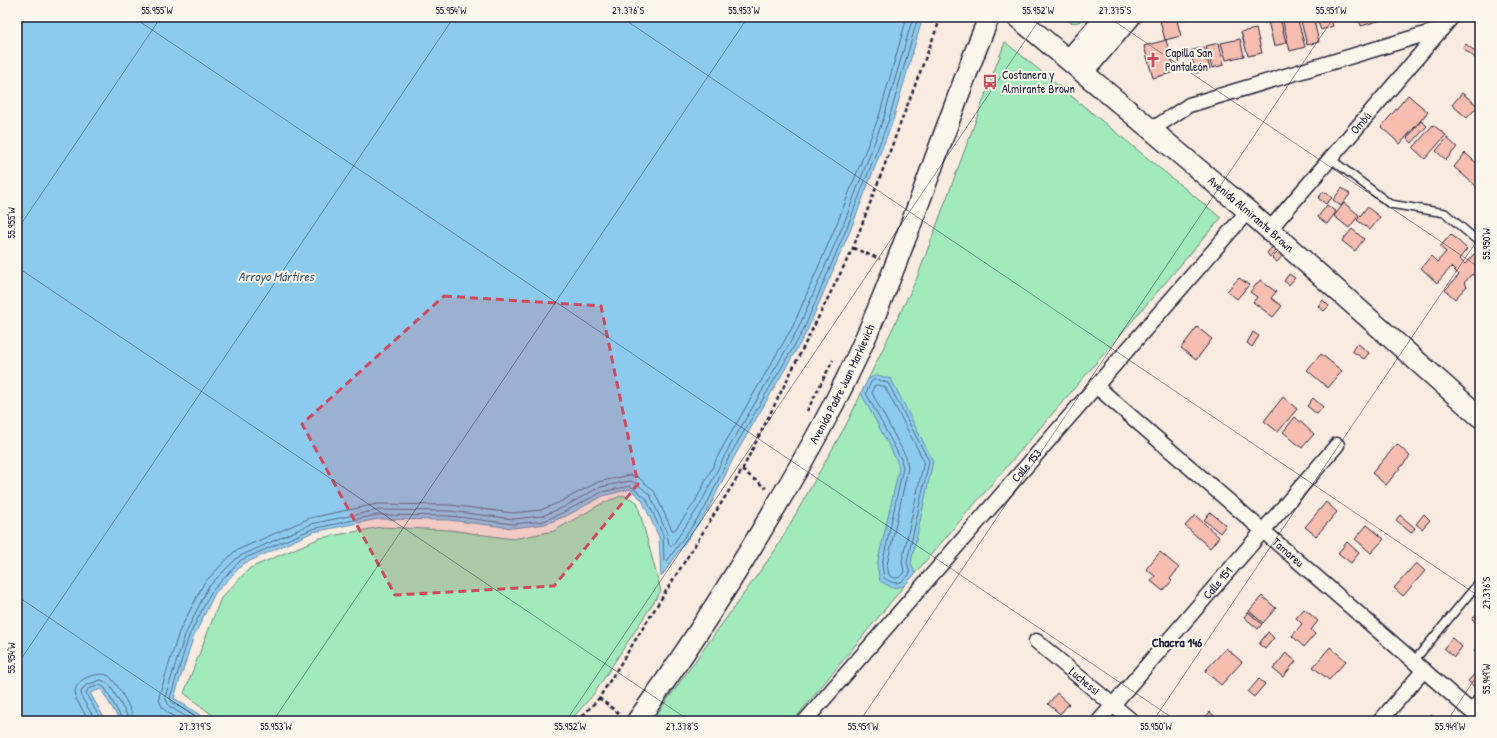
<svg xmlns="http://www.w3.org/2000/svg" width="1497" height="738" viewBox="0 0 1497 738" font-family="'Patrick Hand',sans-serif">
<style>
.green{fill:#a1ebba;stroke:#62867a}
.water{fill:#8dcbee;stroke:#6287a6}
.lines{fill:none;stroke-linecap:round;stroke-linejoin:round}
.shore{stroke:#4d6683;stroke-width:1}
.building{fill:#f7bdaf;stroke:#22223b}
.lane-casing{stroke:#22223b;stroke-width:10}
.street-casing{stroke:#22223b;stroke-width:17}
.secondary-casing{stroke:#22223b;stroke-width:23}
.path{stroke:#22223b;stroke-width:2.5;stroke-dasharray:4 3;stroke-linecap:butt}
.lane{stroke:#fbf7ec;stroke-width:7}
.street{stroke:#fbf7ec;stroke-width:14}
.secondary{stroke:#fbf7ec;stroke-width:20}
.marked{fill:#d1495b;fill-opacity:0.2;stroke:#d1495b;stroke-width:3;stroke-dasharray:8 5;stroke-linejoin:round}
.ticks{fill:none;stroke:#22223b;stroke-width:1;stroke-opacity:0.45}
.labels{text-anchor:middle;stroke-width:4;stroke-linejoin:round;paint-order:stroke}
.poi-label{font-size:12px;fill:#22223b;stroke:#fbf7ec;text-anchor:start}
.street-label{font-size:12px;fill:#22223b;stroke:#fbf7ec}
.water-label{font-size:13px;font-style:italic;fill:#425571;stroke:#fbf7ec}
.neighbourhood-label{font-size:13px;font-weight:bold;fill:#22223b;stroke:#fbf7ec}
.neatline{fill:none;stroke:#22223b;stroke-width:1.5}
.ticks-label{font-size:10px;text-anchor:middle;fill:#22223b}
</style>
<rect width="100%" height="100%" fill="#faebe0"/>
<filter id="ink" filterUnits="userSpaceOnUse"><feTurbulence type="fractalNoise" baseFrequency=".025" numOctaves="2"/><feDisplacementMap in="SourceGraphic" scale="8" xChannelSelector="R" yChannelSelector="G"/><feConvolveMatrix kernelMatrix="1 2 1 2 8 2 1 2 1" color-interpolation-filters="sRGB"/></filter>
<g filter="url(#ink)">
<path class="green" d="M1062 17H1085C1078 25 1070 24 1062 17Z
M1005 42 1221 218 904 586 793 721H652L776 549 847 423 917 278Z
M623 495 637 502 661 591 593 695 570 721H220L184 693 221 598 250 568 320 538 381 527 450 530 513 539 554 531 601 504Z"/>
<path class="water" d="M17 17H923L893 120 852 226 806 333 734 457 708 510 661 577 659 537 642 500 630 489 603 496 566 516 545 524 513 528 449 520 378 519 313 532 243 564 215 593 193 638 174 698 209 721H120L101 689 90 693 106 721H17Z
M877 375 891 379 933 461 911 563 915 574 904 586 893 588 880 581 877 565 899 469 897 461 861 393 868 379Z"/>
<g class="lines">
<path class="shore" d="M876 379 888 383 929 461 907 562 910 573C902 584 896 586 884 578L882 565 903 468 901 459 866 393 871 382Z
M877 385 885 387 924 461 902 561 904 572C899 579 896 580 889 575L887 565 908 468 906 457 872 393 874 386Z
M89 721 76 699 75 690C78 683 82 679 88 677 95 675 101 673 107 675 116 679 133 712 134 721
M96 721 82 698 81 692 86 685 101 680 109 684 127 715 128 721
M102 721 86 694 88 689 100 685 105 688 123 721
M182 721C171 715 159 710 159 696L179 632 204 583 235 551 310 518 377 504 450 505 513 513 541 510 560 502 598 482 630 475 638 477 654 491 672 530H675L695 502 721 450 793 326 838 221 879 116 907 17
M193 721 169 706 165 697 185 635 208 587 238 557 311 524 378 510 450 511 513 519 542 516 562 508 600 487 630 481 636 483 650 495 667 533 669 545 672 546 700 505 726 453 798 329 844 223 884 117 913 17
M203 721 172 702 170 698 189 636 211 592 241 560 312 529 377 515 450 516 513 524 544 521 564 512 602 492 630 486 646 498 663 535 664 560 667 561 705 508 730 455 803 331 848 225 889 119 918 17"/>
</g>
<path class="building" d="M1159 17H1176L1181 36 1165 40Z
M1179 17H1193L1180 21Z
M1297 17 1305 47 1290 51 1282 18Z
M1300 17H1313L1319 42 1307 45Z
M1316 17H1330L1333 26 1321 30Z
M1358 17H1380L1381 20 1361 26Z
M1280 18 1286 43 1274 46 1268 21Z
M1256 29 1262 53 1248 56 1241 32Z
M1240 39 1244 56 1226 60 1221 43Z
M1166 40 1175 72 1153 78 1144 46Z
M1219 43 1224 65 1212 68 1206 46Z
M1466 44 1478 54 1475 58 1463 48Z
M1204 47 1210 69 1196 73 1190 51Z
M1462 93 1478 106 1467 118 1452 105Z
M1408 95 1428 112 1400 144 1381 127Z
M1421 121 1427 126 1412 143 1407 138Z
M1433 125 1446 135 1425 159 1413 148Z
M1447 138 1457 147 1446 160 1436 151Z
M1465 153 1480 166V183L1477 187 1454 167Z
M1342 188 1350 194 1341 206 1333 200Z
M1324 191 1332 198 1326 204 1318 198Z
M1344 203 1359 215 1349 228 1334 216Z
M1327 205 1336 212 1327 224 1318 217Z
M1367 207 1380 217 1370 230 1357 220Z
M1352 229 1364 239 1355 251 1342 241Z
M1451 234 1467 249 1459 259 1465 264 1474 254 1480 260V272L1475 277 1472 274 1464 283 1467 286 1455 299 1445 290 1459 275 1451 267 1437 283 1421 268 1431 256 1437 262 1446 252 1440 247Z
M1272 247 1276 251 1270 257 1267 253Z
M1281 249 1285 253 1277 262 1272 258Z
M1289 274 1295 278 1289 285 1284 281Z
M1239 278 1249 285 1237 299 1227 291Z
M1260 280 1276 292 1271 298 1282 306 1273 317 1253 302 1257 297 1250 292Z
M1323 300 1329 306 1324 311 1318 306Z
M1197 327 1212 339 1196 360 1181 348Z
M1253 332 1259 336 1252 347 1247 343Z
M1357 343 1369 353 1364 359 1352 351Z
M1321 354 1342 371 1328 388 1307 370Z
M1283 397 1297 409 1278 432 1264 421Z
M1313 398 1323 407 1317 414 1307 406Z
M1295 417 1314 434 1302 448 1283 432Z
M1397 444 1410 456 1386 485 1372 473Z
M1326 502 1337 512 1316 536 1305 527Z
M1210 512 1226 525 1220 533 1204 520Z
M1424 514 1430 520 1422 529 1416 524Z
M1195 515 1219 537 1210 548 1185 526Z
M1400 515 1415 528 1411 533 1396 520Z
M1367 525 1384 539 1371 553 1355 539Z
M1347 542 1359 553 1351 563 1338 553Z
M1160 552 1179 568 1170 579 1172 581 1163 591 1151 581 1155 576 1146 569Z
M1416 563 1425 571 1403 596 1394 588Z
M1262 596 1276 608 1263 623 1249 611Z
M1304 609 1318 621 1311 630 1315 634 1304 647 1292 636 1302 624 1296 618Z
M1480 610V626L1472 619Z
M1248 612 1262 624 1258 629 1244 617Z
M1268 632 1274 638 1265 649 1259 644Z
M1452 638 1462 647 1454 657 1444 648Z
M1480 644V655L1474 650Z
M1330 647 1346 661 1329 680 1313 667Z
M1226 648 1242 662 1221 685 1205 671Z
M1286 653 1296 661 1283 677 1273 669Z
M1480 668V683L1476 688 1468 681Z
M1259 679 1265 684 1254 697 1248 692Z
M1057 693 1069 704 1060 714 1048 704Z
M1210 712 1220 721H1202Z
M1431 715 1438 721H1426Z"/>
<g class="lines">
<defs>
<path id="lane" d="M1331 159 1390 204 1445 213 1480 243
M1414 661 1480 581
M1469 709 1480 696"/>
<g id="street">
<path d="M1151 130 1189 105 1442 29"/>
<path id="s1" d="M1269 230 1452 17"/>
<path id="s2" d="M1096 386 1480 719"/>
<path id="s3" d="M1036 641 1132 721"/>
<path id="s4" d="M805 721 1248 211"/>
<path id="s5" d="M1099 721 1337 445"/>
<path d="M1380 721 1424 670"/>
</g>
<g id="secondary">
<path id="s6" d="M1017 17 1248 211 1480 417"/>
<path d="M1069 60 1106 17"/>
<path d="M1083 72 1130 17"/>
<path id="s7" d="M637 721C684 656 728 587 769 518 805 458 840 397 868 332 913 229 946 121 989 17"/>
</g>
</defs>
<use href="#lane" class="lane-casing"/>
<use href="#street" class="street-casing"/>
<use href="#secondary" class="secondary-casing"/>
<path class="path" d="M853 248 880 259
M807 411 833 360
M742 470 766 488
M599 698 621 715
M578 721 599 698 742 470 853 248 941 17"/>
<use href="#lane" class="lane"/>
<use href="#street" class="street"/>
<use href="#secondary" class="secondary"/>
</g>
</g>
<path class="marked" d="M444 296 601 306 638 484 554 586 395 595 302 424Z"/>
<path class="ticks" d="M133 17 1177 721M621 17 1480 597M1108 17 1480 268M17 230 161 17M17 267 690 721M17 596 202 721M17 665 454 17M273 721 748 17M566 721 1041 17M860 721 1334 17M1153 721 1480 236M1447 721 1480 671"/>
<defs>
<symbol id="church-bare" viewBox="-9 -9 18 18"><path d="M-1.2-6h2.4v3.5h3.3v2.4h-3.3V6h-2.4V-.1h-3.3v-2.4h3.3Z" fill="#d1495b" stroke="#fbf7ec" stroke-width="2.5" paint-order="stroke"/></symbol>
<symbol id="bus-bare" viewBox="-9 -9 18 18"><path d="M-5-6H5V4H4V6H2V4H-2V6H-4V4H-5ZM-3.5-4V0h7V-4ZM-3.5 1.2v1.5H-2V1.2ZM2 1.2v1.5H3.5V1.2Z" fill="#d1495b" stroke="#fbf7ec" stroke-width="2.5" paint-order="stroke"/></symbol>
</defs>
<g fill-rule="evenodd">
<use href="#church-bare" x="1142" y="49" width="22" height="22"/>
<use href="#bus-bare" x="979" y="71" width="22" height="22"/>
</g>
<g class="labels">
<g class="poi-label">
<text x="1165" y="57">Capilla San<tspan x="1165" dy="14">Pantaleón</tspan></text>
<text x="1002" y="79">Costanera y<tspan x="1002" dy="14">Almirante Brown</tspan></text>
</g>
<g class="street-label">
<text dy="4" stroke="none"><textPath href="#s1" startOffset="141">Ombú</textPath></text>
<text dy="4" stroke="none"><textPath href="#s6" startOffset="306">Avenida Almirante Brown</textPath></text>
<text dy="4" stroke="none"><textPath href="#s7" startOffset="395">Avenida Padre Juan Markievich</textPath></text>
<text dy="4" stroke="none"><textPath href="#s4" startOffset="338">Calle 153</textPath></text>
<text dy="4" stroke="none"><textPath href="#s2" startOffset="254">Tamareu</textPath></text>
<text dy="4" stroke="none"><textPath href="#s5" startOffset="182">Calle 151</textPath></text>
<text dy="4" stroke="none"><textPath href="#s3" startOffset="63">Luchessi</textPath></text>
</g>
<g class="water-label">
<text x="276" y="281">Arroyo Mártires</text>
</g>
<g class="neighbourhood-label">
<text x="1177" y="647">Chacra 146</text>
</g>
</g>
<rect width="1497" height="738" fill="none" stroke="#fbf7ec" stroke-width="44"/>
<rect x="22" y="22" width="1453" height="694" class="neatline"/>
<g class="ticks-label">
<text x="157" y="14">55.955°W</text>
<text x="451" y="14">55.954°W</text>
<text x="628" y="14">27.376°S</text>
<text x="744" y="14">55.953°W</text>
<text x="1038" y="14">55.952°W</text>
<text x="1115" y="14">27.375°S</text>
<text x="1331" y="14">55.951°W</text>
<text transform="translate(11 223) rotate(-90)" y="4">55.955°W</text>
<text transform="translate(1486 244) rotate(-90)" y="4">55.950°W</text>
<text transform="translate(1486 593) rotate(-90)" y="4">27.376°S</text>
<text transform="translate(11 658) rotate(-90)" y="4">55.954°W</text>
<text transform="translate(1486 679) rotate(-90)" y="4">55.949°W</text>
<text x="195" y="730">27.379°S</text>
<text x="276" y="730">55.953°W</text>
<text x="570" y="730">55.952°W</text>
<text x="682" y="730">27.378°S</text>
<text x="863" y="730">55.951°W</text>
<text x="1156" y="730">55.950°W</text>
<text x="1450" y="730">55.949°W</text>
</g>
</svg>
